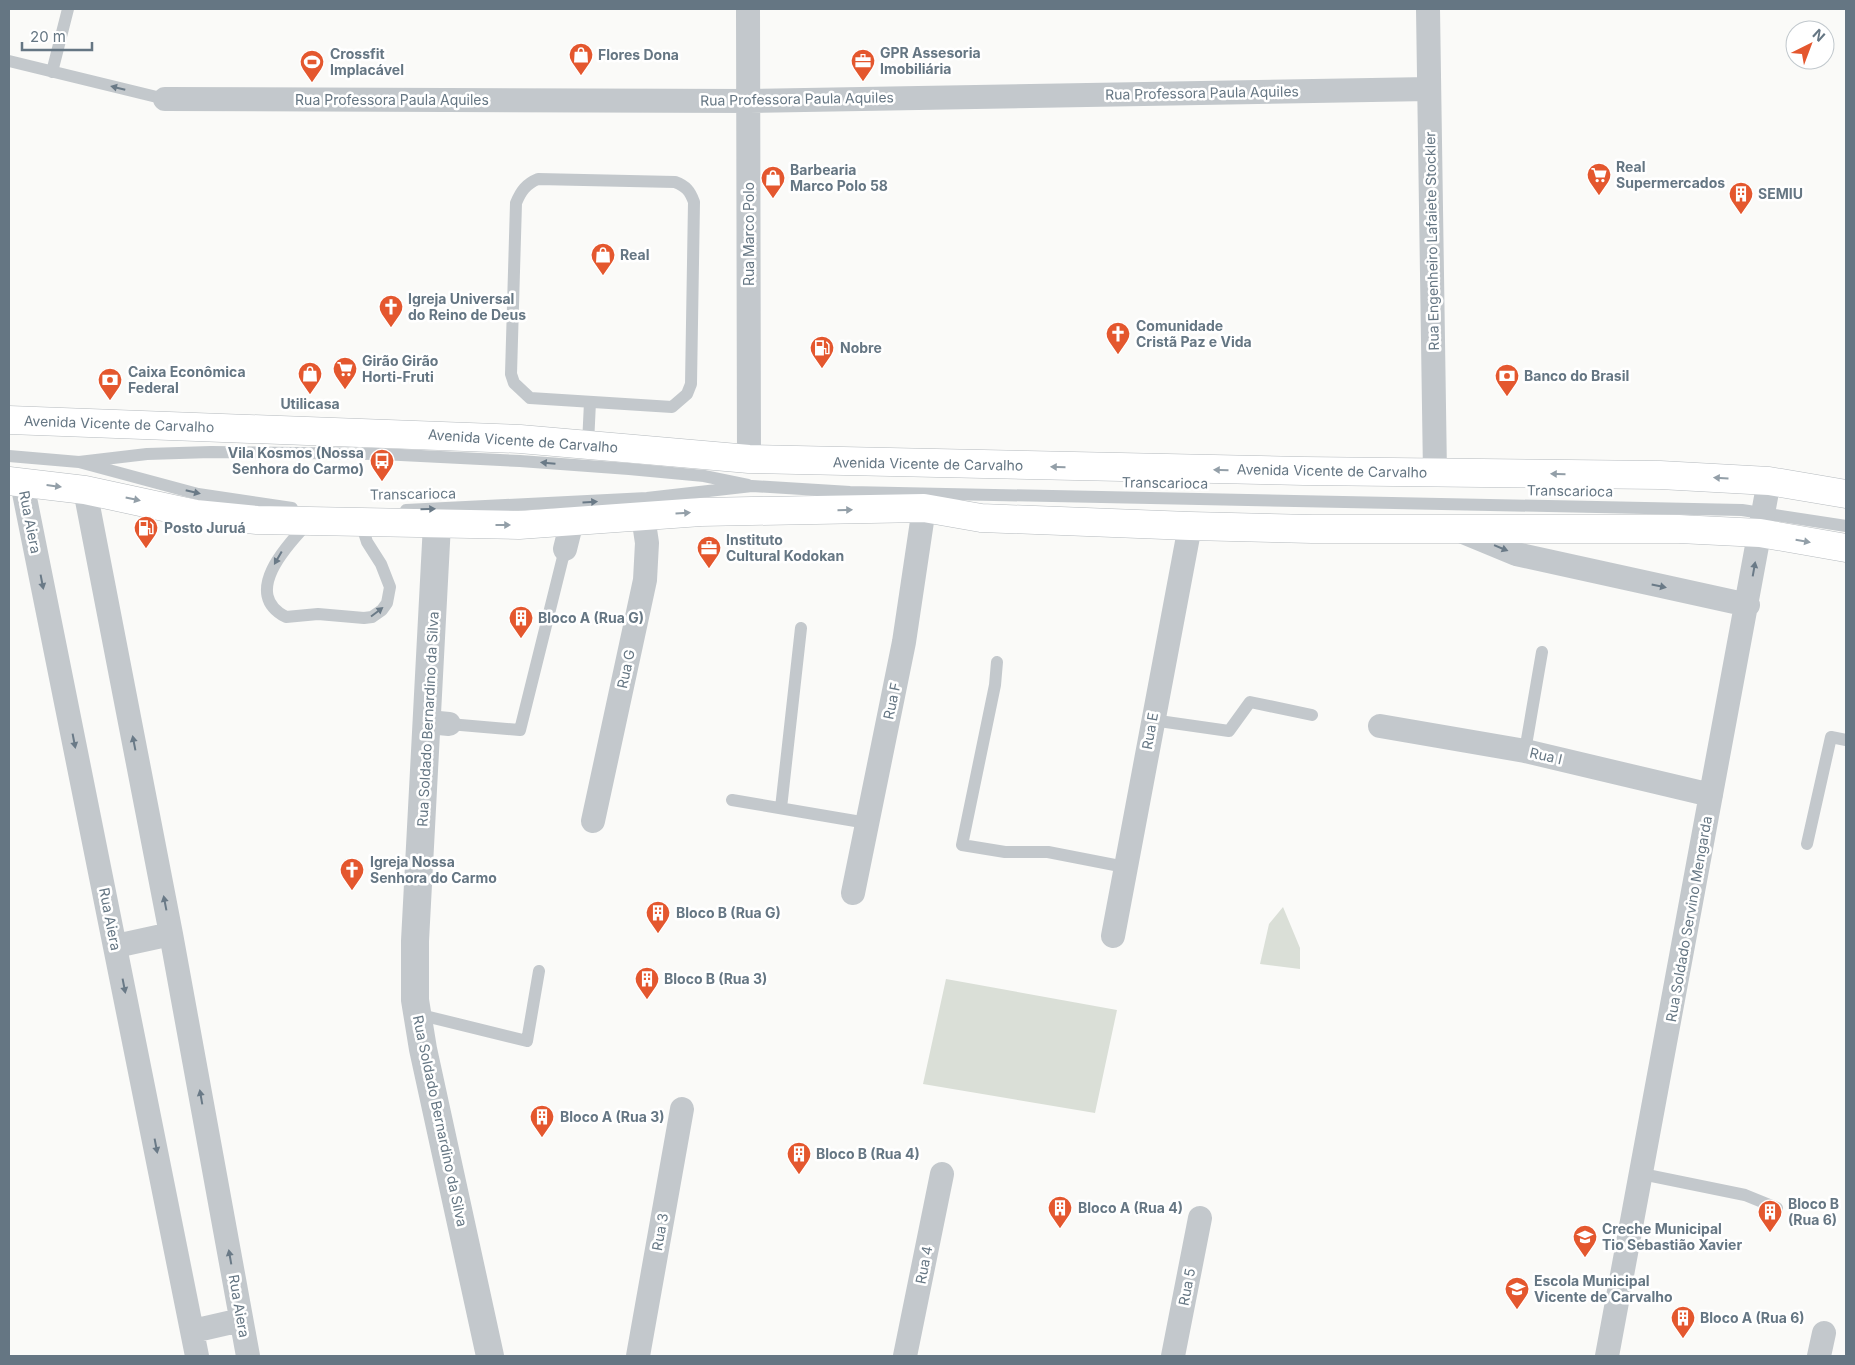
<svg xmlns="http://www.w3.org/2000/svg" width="1855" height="1365" viewBox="0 0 1855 1365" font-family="Inter,sans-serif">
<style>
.green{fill:#dadfd7}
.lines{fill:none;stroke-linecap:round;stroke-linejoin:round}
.primary-casing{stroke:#b5babe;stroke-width:29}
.service{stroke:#c3c8cc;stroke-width:12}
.minor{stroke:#c3c8cc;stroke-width:24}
.tertiary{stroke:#c3c8cc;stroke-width:28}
.primary{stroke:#fff;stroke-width:28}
.oneway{fill:#6a7a87}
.oneway2{fill:#939fa8}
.labels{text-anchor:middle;stroke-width:5;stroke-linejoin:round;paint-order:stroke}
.poi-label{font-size:14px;font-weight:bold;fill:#657683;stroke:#fff;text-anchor:start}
.street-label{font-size:14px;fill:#657683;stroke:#fff}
</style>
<rect width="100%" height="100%" fill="#fafaf8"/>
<path class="green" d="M1283 907 1300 948V969L1260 964 1269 924Z
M946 979 1117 1010 1095 1113 923 1084Z"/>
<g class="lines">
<defs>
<path id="primary" d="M9 420 520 439 749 459 1304 471 1660 475 1769 481 1846 494
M9 481 85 490 196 514 257 520 519 525 701 512 924 508 981 518 1190 526 1312 529H1679L1760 533 1846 548"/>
</defs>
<use href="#primary" class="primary-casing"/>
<path class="service" d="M9 61 165 99
M52 72 68 9
M538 179 675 182C686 186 690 191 694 202L691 384 687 394 672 407 530 398 514 383 511 374 516 203C521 191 526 184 538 179Z
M588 444 590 402
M9 456 79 462 147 454 211 452 381 454 520 461 629 469 704 476 748 485
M79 462 198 494 292 508
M406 510 647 498 752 486 850 492 1742 510 1846 526
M308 523C287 545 241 594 286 617L318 614 364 618 372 617 382 610 387 603 390 587 381 564 367 542 361 523
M997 662 995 685 962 845 1005 852H1048L1125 867
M1152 720 1229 731 1250 702 1312 715
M449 724 520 730 565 549
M1525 751 1542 652
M732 800 867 823
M781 808 801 628
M1807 844 1831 737 1846 740
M417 1014 527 1041 539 971
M1642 1174 1745 1195 1777 1208"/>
<path class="minor" d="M748 9 749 459
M1428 9 1435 473
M165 99 750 101 1429 89
M22 483 197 1356
M85 490 171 934 248 1356
M1458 530 1516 554 1748 605
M565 549 572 521
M428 722 449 724
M1380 726 1525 751 1711 795
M593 821 645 580 647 543 643 516
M853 893 904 642 924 508
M1113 936 1190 526
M116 946 171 934
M193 1331 241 1320
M638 1356 682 1109
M905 1356 942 1174
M1173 1356 1200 1218
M1607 1356 1769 481
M1819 1356 1824 1333"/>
<path class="tertiary" d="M437 524 415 941V1000L423 1049 490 1356"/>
<use href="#primary" class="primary"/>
</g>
<defs><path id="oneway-solid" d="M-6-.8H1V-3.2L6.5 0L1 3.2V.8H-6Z" transform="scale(1.25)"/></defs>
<g class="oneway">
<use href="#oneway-solid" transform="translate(118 88) rotate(-166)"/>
<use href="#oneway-solid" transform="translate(548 463) rotate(-175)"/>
<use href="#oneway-solid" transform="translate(193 492) rotate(13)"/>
<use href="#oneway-solid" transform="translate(590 502) rotate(-3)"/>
<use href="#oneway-solid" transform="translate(428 509) rotate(-2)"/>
<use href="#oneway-solid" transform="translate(1501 548) rotate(22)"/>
<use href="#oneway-solid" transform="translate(278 558) rotate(120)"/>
<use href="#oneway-solid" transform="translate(1754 569) rotate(-80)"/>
<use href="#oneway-solid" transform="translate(42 582) rotate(79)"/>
<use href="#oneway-solid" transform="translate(1659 586) rotate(12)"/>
<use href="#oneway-solid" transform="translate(377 612) rotate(-37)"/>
<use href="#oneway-solid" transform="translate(74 741) rotate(79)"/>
<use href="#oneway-solid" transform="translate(134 743) rotate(-101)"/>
<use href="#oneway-solid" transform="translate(165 903) rotate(-101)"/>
<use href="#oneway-solid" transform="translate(124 986) rotate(79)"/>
<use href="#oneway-solid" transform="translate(201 1097) rotate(-100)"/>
<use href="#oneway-solid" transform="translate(156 1146) rotate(79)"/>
<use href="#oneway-solid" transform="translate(230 1257) rotate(-100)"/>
</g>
<g class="oneway2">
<use href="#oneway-solid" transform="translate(1058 467) rotate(-179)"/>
<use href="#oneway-solid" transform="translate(1221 470) rotate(-179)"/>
<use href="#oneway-solid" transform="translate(1558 474) rotate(-179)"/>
<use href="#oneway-solid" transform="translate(1721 478) rotate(-177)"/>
<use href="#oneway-solid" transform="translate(54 486) rotate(7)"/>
<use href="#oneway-solid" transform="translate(133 499) rotate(12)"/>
<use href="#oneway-solid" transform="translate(845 510) rotate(-1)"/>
<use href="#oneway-solid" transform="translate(683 513) rotate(-4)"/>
<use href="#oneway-solid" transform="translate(503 525)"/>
<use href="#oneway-solid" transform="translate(1803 541) rotate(10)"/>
</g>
<defs>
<symbol id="shop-pin" viewBox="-11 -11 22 30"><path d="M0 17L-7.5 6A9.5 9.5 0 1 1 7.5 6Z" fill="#e4572e" stroke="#fff"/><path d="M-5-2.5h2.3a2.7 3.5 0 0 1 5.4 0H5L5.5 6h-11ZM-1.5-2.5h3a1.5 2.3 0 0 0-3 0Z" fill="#fff"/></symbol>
<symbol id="office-pin" viewBox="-11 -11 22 30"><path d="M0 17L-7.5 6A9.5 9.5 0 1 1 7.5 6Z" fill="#e4572e" stroke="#fff"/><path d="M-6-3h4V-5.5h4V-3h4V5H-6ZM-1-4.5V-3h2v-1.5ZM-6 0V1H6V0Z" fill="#fff"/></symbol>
<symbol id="stadium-pin" viewBox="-11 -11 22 30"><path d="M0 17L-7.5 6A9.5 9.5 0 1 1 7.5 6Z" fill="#e4572e" stroke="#fff"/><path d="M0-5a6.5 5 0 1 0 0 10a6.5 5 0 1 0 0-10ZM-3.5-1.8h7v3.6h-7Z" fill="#fff"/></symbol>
<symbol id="supermarket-pin" viewBox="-11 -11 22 30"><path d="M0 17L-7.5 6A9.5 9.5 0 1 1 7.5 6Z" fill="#e4572e" stroke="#fff"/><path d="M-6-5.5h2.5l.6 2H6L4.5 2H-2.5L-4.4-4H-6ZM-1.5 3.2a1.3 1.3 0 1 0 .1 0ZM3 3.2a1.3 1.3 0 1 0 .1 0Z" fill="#fff"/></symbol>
<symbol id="building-pin" viewBox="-11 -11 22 30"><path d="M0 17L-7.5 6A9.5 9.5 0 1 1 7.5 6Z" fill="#e4572e" stroke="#fff"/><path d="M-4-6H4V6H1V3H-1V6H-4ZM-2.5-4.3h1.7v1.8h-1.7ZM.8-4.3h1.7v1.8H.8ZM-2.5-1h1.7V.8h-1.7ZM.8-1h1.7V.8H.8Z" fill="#fff"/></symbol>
<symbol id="church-pin" viewBox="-11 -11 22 30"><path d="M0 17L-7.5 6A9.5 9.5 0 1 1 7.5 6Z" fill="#e4572e" stroke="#fff"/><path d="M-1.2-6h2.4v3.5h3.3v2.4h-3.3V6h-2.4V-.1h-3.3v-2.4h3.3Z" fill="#fff"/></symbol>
<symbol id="fuel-pin" viewBox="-11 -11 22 30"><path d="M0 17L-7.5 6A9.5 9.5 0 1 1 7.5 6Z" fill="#e4572e" stroke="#fff"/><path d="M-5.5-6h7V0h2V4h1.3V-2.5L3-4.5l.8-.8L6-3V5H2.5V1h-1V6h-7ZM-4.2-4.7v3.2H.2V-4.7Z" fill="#fff"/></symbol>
<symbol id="bank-pin" viewBox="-11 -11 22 30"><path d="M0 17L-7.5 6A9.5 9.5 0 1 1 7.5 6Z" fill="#e4572e" stroke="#fff"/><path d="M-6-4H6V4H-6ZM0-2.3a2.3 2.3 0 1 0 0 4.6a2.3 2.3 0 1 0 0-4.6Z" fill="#fff"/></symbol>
<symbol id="bus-pin" viewBox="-11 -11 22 30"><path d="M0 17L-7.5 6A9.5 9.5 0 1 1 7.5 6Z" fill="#e4572e" stroke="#fff"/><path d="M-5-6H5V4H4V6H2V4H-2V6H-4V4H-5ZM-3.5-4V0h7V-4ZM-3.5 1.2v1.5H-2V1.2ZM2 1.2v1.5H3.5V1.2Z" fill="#fff"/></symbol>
<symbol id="school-pin" viewBox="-11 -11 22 30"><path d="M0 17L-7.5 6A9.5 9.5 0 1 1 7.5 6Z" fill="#e4572e" stroke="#fff"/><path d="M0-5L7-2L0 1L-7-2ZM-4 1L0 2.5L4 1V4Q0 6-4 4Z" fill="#fff"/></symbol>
</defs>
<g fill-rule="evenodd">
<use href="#shop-pin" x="567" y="41" width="28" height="38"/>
<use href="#office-pin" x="849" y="47" width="28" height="38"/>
<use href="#stadium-pin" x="298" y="48" width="28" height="38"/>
<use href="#supermarket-pin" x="1585" y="161" width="28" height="38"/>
<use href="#shop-pin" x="759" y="164" width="28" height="38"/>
<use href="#building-pin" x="1727" y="180" width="28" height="38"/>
<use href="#shop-pin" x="589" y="241" width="28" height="38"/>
<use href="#church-pin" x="377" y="293" width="28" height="38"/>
<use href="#church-pin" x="1104" y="320" width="28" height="38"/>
<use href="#fuel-pin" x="808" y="334" width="28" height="38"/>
<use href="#supermarket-pin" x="331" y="355" width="28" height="38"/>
<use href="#shop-pin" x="296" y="360" width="28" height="38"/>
<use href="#bank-pin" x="1493" y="362" width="28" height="38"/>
<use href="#bank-pin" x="96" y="366" width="28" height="38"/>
<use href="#bus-pin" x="368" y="447" width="28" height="38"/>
<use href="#fuel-pin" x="132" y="514" width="28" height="38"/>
<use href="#office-pin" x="695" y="534" width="28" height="38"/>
<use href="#building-pin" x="507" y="604" width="28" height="38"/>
<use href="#church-pin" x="338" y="856" width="28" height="38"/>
<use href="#building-pin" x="644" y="899" width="28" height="38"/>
<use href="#building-pin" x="633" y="965" width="28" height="38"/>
<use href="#building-pin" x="528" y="1103" width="28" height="38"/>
<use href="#building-pin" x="785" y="1140" width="28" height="38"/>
<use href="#building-pin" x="1046" y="1194" width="28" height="38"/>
<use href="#building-pin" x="1756" y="1198" width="28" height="38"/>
<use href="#school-pin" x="1571" y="1223" width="28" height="38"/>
<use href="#school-pin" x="1503" y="1275" width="28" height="38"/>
<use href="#building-pin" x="1669" y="1304" width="28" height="38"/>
</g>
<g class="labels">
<g class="poi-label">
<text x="880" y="58">GPR Assesoria<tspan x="880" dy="16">Imobiliária</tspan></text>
<text x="330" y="59">Crossfit<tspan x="330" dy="16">Implacável</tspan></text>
<text x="598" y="60">Flores Dona</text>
<text x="1616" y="172">Real<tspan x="1616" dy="16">Supermercados</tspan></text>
<text x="790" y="175">Barbearia<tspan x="790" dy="16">Marco Polo 58</tspan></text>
<text x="1758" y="199">SEMIU</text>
<text x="620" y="260">Real</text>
<text x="408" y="304">Igreja Universal<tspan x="408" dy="16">do Reino de Deus</tspan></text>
<text x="1136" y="331">Comunidade<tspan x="1136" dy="16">Cristã Paz e Vida</tspan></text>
<text x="840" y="353">Nobre</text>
<text x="362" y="366">Girão Girão<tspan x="362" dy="16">Horti-Fruti</tspan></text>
<text x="128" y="377">Caixa Econômica<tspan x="128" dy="16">Federal</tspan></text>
<text x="1524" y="381">Banco do Brasil</text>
<text x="310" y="409" text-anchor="middle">Utilicasa</text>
<text x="364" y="458" text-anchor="end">Vila Kosmos (Nossa<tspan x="364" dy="16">Senhora do Carmo)</tspan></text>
<text x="164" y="533">Posto Juruá</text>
<text x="726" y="545">Instituto<tspan x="726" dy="16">Cultural Kodokan</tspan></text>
<text x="538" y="623">Bloco A (Rua G)</text>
<text x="370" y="867">Igreja Nossa<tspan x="370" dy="16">Senhora do Carmo</tspan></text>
<text x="676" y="918">Bloco B (Rua G)</text>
<text x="664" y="984">Bloco B (Rua 3)</text>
<text x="560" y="1122">Bloco A (Rua 3)</text>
<text x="816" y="1159">Bloco B (Rua 4)</text>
<text x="1788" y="1209">Bloco B<tspan x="1788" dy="16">(Rua 6)</tspan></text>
<text x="1078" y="1213">Bloco A (Rua 4)</text>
<text x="1602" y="1234">Creche Municipal<tspan x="1602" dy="16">Tio Sebastião Xavier</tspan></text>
<text x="1534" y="1286">Escola Municipal<tspan x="1534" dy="16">Vicente de Carvalho</tspan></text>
<text x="1700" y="1323">Bloco A (Rua 6)</text>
</g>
<g class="street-label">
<text transform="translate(1202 93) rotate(-1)" y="5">Rua Professora Paula Aquiles</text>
<text transform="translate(797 99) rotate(-1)" y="5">Rua Professora Paula Aquiles</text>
<text x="392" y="105">Rua Professora Paula Aquiles</text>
<text transform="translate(749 234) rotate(-90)" y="5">Rua Marco Polo</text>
<text transform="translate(1432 241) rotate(-91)" y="5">Rua Engenheiro Lafaiete Stockler</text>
<text transform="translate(119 424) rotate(2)" y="5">Avenida Vicente de Carvalho</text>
<text transform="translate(523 441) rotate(4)" y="5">Avenida Vicente de Carvalho</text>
<text transform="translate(928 464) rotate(1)" y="5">Avenida Vicente de Carvalho</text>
<text transform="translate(1332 471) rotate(1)" y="5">Avenida Vicente de Carvalho</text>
<text transform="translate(1165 483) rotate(1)" y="5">Transcarioca</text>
<text transform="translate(1570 491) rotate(1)" y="5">Transcarioca</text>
<text transform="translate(413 494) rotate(-1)" y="5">Transcarioca</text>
<text transform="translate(30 522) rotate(79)" y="5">Rua Aiera</text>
<text transform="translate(626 669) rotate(-78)" y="5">Rua G</text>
<text transform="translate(892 701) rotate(-78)" y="5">Rua F</text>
<text transform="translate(428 719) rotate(-87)" y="5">Rua Soldado Bernardino da Silva</text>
<text transform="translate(1150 731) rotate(-80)" y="5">Rua E</text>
<text transform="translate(1546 756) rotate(13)" y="5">Rua I</text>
<text transform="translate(110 919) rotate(79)" y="5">Rua Aiera</text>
<text transform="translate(1689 919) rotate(-80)" y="5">Rua Soldado Servino Mengarda</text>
<text transform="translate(440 1121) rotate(78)" y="5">Rua Soldado Bernardino da Silva</text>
<text transform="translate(660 1232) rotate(-80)" y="5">Rua 3</text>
<text transform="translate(924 1265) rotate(-79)" y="5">Rua 4</text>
<text transform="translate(1187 1287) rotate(-79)" y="5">Rua 5</text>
<text transform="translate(239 1306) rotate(80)" y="5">Rua Aiera</text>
</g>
</g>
<rect width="1855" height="1365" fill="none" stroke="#657683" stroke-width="20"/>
<g transform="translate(1810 45) rotate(42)"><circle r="24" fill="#ffffff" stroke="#c1c8cd"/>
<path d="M0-4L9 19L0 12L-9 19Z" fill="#e4572e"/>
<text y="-8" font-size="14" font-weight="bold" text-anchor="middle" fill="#657683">N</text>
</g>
<path d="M22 42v8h70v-8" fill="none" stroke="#657683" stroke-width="2.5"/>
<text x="30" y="42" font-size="15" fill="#657683" stroke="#ffffff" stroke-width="4" paint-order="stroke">20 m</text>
</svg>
